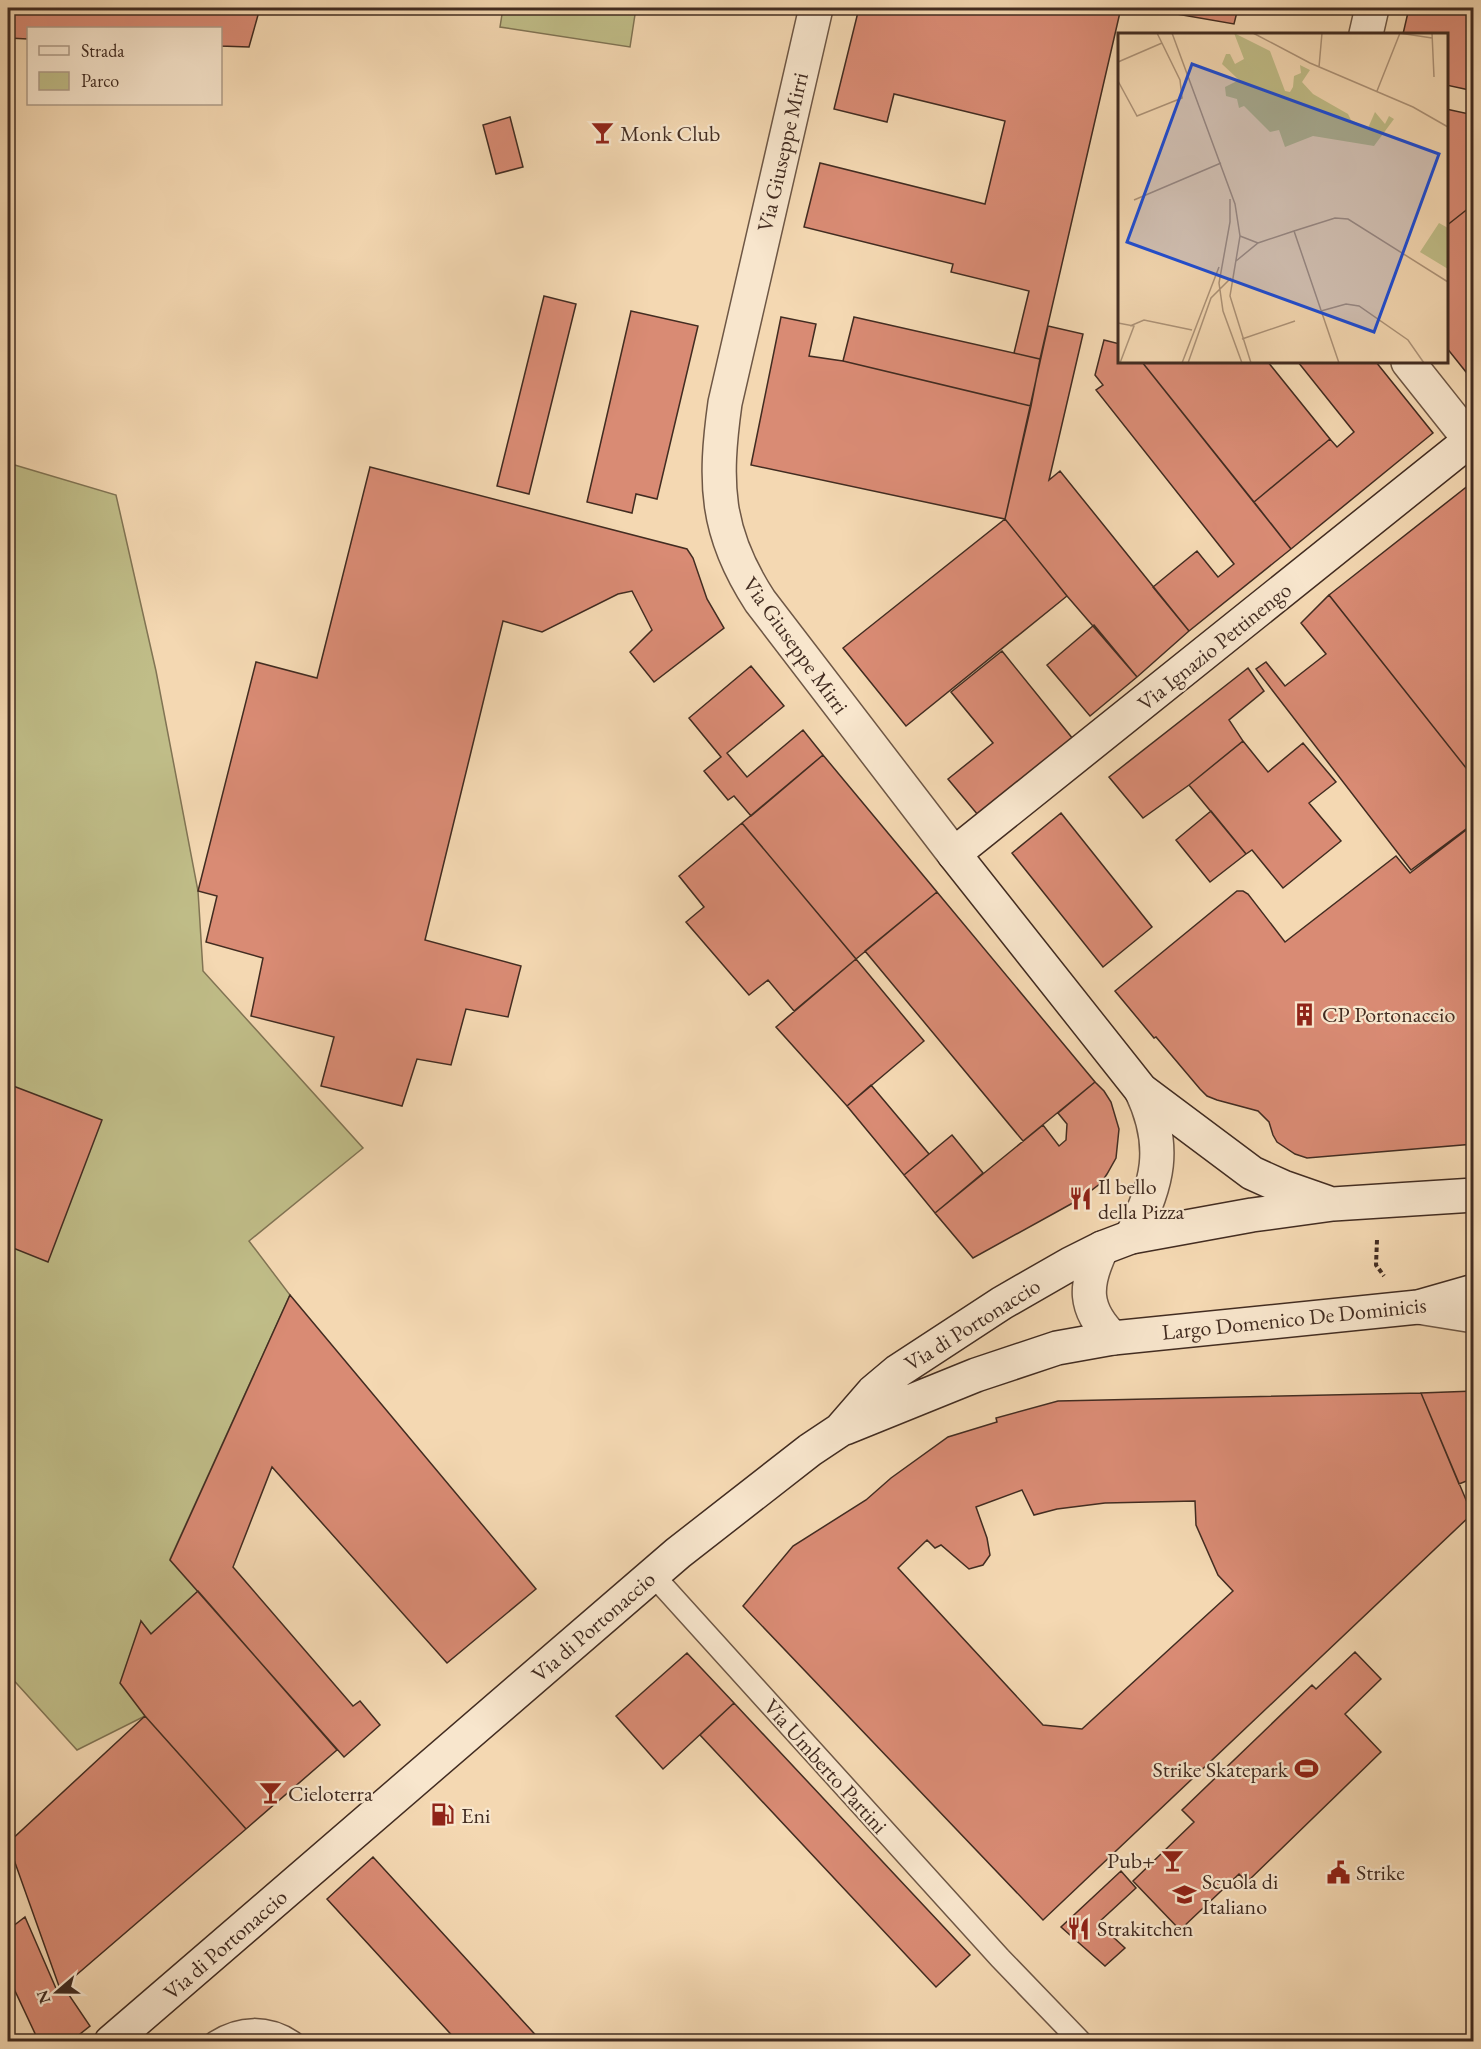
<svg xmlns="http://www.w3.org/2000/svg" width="1481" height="2049" viewBox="0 0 1481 2049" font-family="'EB Garamond',serif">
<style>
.green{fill:#c0bd88;stroke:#817454;stroke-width:1.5}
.building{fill:#d98b74;stroke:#422c21;stroke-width:1.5;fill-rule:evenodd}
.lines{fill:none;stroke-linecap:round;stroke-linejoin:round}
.service-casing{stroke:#6e5745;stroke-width:24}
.minor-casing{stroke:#6e5745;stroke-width:36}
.secondary-casing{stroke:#422c21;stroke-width:36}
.path{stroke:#422c21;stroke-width:4;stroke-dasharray:4.5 3;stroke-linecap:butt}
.service{stroke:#f8e6cd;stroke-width:21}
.minor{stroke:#f8e6cd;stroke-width:33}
.secondary{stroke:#f8e6cd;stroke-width:33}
.labels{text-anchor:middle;stroke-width:4.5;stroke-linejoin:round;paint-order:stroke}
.poi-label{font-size:22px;fill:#422c21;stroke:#f8e6cd;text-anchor:start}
.street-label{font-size:22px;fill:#422c21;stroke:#f8e6cd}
.inset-road{fill:none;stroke:#ad9378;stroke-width:1.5}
.view{fill:#1d4ed8;fill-opacity:0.15;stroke:#1d4ed8;stroke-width:3}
.inset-edge{fill:none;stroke:#422c21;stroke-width:3}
</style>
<rect width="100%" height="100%" fill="#f4d8b2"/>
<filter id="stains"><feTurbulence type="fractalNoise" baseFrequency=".00333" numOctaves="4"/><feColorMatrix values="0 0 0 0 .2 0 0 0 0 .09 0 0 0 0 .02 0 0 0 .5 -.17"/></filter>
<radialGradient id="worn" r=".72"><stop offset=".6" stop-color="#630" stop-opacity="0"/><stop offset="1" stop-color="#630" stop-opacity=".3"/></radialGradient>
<path class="green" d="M503 8H636L630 47 500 27Z
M8 463 116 495 156 671 198 891 203 971 363 1148 249 1241 290 1295 170 1559 198 1591 151 1634 141 1621 145 1716 77 1750 8 1674Z"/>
<path class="building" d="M8 8H260L249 47 220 46V28H28V39L8 38Z
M859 8H1121L1040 359 1014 353 1029 291 951 272 953 264 804 227 820 163 985 204 1005 121 894 94 887 122 834 109Z
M1142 8H1238L1234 24Z
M1409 8H1474V91L1446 85V34H1403Z
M1446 109 1474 115V204L1446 226Z
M510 117 523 167 496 174 483 125Z
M1474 204V382L1446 347V226Z
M544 296 576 304 529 494 497 486Z
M631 311 698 326 657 499 636 494 632 513 587 502Z
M781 317 816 324 809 356 843 361 1031 406 1005 519 751 465Z
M854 317 1040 359 1031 406 843 361Z
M1048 326 1083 334 1049 480 1060 471 1189 631 1137 677 1067 596 1005 519Z
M1104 340 1120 344V362H1142L1291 549 1189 631 1153 587 1197 551 1218 577 1234 564 1096 390 1103 385 1095 375Z
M1142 362H1268L1330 439 1254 502Z
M1298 362H1376L1433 433 1291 549 1254 502 1330 439 1337 447 1354 432Z
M370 467 687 549 693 558 707 599 724 628 654 682 630 652 652 630 632 591 618 594 542 632 503 621 425 940 521 966 508 1017 466 1009 451 1065 417 1059 402 1106 321 1086 334 1037 251 1016 263 958 206 942 217 896 198 891 256 662 317 678Z
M1474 481V778L1329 595Z
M1005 519 1067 596 906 726 843 648Z
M1329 595 1474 778V823L1411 870 1256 669 1266 662 1285 686 1326 654 1301 623Z
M1094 625 1137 677 1090 716 1047 665Z
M1002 651 1073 739 978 815 948 779 993 743 951 692Z
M751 666 784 706 727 753 747 777 803 730 823 755 751 816 734 796 728 800 704 771 721 757 689 718Z
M1248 668 1264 691 1229 720 1243 741 1189 785 1143 818 1109 777Z
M1243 741 1268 772 1303 743 1336 782 1309 803 1341 841 1283 888 1252 850 1246 854 1189 785Z
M823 755 937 892 856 959 742 823Z
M1211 811 1246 854 1210 882 1176 840Z
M1061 813 1152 927 1103 967 1012 853Z
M742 823 856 959 794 1011 768 980 749 995 686 922 704 907 679 876Z
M1474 824V1144L1307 1158 1295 1154 1277 1142 1273 1135 1269 1122 1258 1111 1217 1100 1207 1096 1200 1089 1156 1037 1154 1038 1115 991 1237 891H1243L1248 894 1285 942 1396 856 1410 873Z
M937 892 1095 1082 1023 1141 865 951Z
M856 959 924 1041 847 1106 776 1027Z
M1095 1082 1104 1091 1111 1102 1119 1129 1116 1158 1107 1174 1101 1183 1080 1199 973 1258 935 1213 1043 1125 1059 1146 1066 1140 1067 1124 1058 1113Z
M8 1084 102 1120 48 1262 8 1246Z
M871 1085 929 1154 904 1175 847 1106Z
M952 1135 983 1173 935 1213 904 1175Z
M290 1295 536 1589 447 1663 272 1467 233 1567 353 1706 360 1701 380 1725 344 1757 170 1560Z
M1474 1391V1478L1459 1484 1421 1393Z
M1421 1393 1472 1514 1043 1920 743 1606 793 1546 866 1500 891 1478 948 1437 997 1422 996 1418 1058 1401ZM1022 1490 1034 1515 1057 1509 1105 1503 1195 1501 1196 1525 1218 1575 1233 1591 1082 1729 1043 1725 898 1568 927 1540 935 1548 941 1545 969 1569 983 1565 990 1555 987 1538 976 1507Z
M198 1591 337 1750 246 1829 145 1716 120 1683 141 1621 151 1634Z
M1355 1652 1381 1679 1345 1714 1381 1752 1247 1882 1239 1874 1180 1930 1133 1881 1194 1822 1182 1810 1312 1685 1316 1689Z
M687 1653 734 1703 663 1769 616 1716Z
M734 1703 970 1955 936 1987 700 1735Z
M145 1716 246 1829 60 1989 8 1843Z
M373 1857 542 2042H458L327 1899Z
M1121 1871 1136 1888 1098 1923 1125 1948 1105 1966 1061 1927Z
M25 1917 58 1993 63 1986 90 2026 70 2042H39L8 1976V1930Z"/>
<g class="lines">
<defs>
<path id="service" d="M653 1575 1000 1958 1081 2042
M215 2042C240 2026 267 2025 293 2042"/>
<path id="minor" d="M816 8 725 403C714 482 715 532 760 601L954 854
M1366 34 1372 8
M1408 362 1470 440
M1131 1237C1158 1185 1168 1146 1141 1090
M1102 1248C1084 1285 1083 1309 1113 1338
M1418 1307 1474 1316"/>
<path id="secondary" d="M1326 1202 1283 1187 1252 1173 1141 1090 954 854 1474 437
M845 1428 976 1375 1057 1348 1113 1338 1418 1307 1474 1291
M111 2042 678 1553 810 1450 840 1430 873 1392 898 1371 1002 1303 1070 1264 1102 1248 1131 1237 1252 1215 1333 1204 1474 1195"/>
</defs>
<use href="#service" class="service-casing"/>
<use href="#minor" class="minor-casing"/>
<use href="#secondary" class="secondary-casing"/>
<path class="path" d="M1377 1240 1376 1265 1384 1276"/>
<use href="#service" class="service"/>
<use href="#minor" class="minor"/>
<use href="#secondary" class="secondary"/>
</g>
<defs>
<symbol id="bar-bare" viewBox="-9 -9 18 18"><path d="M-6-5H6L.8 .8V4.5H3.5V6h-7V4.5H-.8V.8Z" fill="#8f2418" stroke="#f8e6cd" stroke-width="2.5" paint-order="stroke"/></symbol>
<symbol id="building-bare" viewBox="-9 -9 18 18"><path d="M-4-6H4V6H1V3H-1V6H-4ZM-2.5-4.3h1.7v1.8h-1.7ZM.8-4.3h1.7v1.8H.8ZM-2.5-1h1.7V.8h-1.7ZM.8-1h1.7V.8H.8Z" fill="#8f2418" stroke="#f8e6cd" stroke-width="2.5" paint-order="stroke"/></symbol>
<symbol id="restaurant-bare" viewBox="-9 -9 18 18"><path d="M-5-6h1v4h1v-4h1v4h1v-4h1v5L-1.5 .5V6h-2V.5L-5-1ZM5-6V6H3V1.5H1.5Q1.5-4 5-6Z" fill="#8f2418" stroke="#f8e6cd" stroke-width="2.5" paint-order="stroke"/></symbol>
<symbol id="stadium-bare" viewBox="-9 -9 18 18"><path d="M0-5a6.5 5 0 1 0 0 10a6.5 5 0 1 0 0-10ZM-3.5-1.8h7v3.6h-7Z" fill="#8f2418" stroke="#f8e6cd" stroke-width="2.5" paint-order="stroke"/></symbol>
<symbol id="fuel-bare" viewBox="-9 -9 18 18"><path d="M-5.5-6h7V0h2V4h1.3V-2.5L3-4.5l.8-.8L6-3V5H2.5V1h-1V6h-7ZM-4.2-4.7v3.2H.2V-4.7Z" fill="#8f2418" stroke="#f8e6cd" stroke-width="2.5" paint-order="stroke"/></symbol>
<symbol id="civic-bare" viewBox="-9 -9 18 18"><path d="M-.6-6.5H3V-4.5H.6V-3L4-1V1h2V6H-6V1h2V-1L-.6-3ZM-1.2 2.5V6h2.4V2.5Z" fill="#8f2418" stroke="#f8e6cd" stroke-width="2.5" paint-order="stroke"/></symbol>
<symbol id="school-bare" viewBox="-9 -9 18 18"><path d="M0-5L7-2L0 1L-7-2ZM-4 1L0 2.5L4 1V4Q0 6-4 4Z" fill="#8f2418" stroke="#f8e6cd" stroke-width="2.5" paint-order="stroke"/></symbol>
</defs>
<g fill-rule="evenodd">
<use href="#bar-bare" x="586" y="116" width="33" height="33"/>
<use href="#building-bare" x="1288" y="998" width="33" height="33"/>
<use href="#restaurant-bare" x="1064" y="1182" width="33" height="33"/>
<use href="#stadium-bare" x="1290" y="1752" width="33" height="33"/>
<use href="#bar-bare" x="254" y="1776" width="33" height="33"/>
<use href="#fuel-bare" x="426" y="1798" width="33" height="33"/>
<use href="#bar-bare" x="1156" y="1844" width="33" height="33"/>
<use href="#civic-bare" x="1322" y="1856" width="33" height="33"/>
<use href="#school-bare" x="1168" y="1878" width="33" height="33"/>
<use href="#restaurant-bare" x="1062" y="1912" width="33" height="33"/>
</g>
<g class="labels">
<g class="poi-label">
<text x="620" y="141">Monk Club</text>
<text x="1322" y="1022">CP Portonaccio</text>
<text x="1098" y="1194">Il bello<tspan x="1098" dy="25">della Pizza</tspan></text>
<text x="1288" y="1777" text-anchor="end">Strike Skatepark</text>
<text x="288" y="1801">Cieloterra</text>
<text x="461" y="1823">Eni</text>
<text x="1155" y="1868" text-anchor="end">Pub+</text>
<text x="1356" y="1880">Strike</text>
<text x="1202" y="1889">Scuola di<tspan x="1202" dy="25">Italiano</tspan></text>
<text x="1097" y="1936">Strakitchen</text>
</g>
<g class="street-label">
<text transform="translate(782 152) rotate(-77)" y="8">Via Giuseppe Mirri</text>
<text transform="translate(796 645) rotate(54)" y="8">Via Giuseppe Mirri</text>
<text transform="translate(1214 646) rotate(-39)" y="8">Via Ignazio Pettinengo</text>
<text transform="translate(1294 1318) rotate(-6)" y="8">Largo Domenico De Dominicis</text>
<text transform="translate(972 1324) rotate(-32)" y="8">Via di Portonaccio</text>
<text transform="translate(593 1626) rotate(-41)" y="8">Via di Portonaccio</text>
<text transform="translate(826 1766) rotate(48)" y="8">Via Umberto Partini</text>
<text transform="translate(225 1944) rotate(-41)" y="8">Via di Portonaccio</text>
</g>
</g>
<g transform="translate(1118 33)">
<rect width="330" height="330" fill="#f4d8b2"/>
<path d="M116 0 152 18 167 58 172 59 175 54 176 43 183 40 182 32 192 37 184 49 195 61 230 81 233 87 250 95 257 79 267 91 271 83 276 86 256 113 195 103 167 114 161 97 152 99 126 73 121 75 119 66 108 63 107 54 121 47 104 31 108 21H112L117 31 126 26ZM321 190 330 195V236L302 219Z" fill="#c0bd88"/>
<path class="inset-road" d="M54 0 117 171 122 203 112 263 133 330M135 0 192 30 295 74 330 94M281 0 314 5M314 0 316 44M0 29 44 10M201 34 204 0M0 48 19 83 64 65 62 47 39 0M259 58 282 0M112 166V189L101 250 105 278 124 330M16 167 103 130M176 198 217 185 230 186 330 249M122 203 140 210M118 228 140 210 176 198 221 330M203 278 228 271 241 273 290 307 306 330M0 290 16 293 2 330M12 293 26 287 74 297M124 306 177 288M64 330 101 234M70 330 93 265 113 245"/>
<path class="view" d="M74 31 321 121 256 299 9 209Z"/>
<rect width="330" height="330" class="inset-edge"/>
</g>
<rect width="1481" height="2049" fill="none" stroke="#f4d8b2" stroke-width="30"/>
<rect x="9" y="9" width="1463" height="2031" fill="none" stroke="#422c21" stroke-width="3"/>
<rect x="15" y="15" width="1451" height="2019" fill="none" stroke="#422c21" stroke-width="1.5"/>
<rect x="27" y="27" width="195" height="78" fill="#f8e6cd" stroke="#af9c88" stroke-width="1.5"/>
<rect x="39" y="46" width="30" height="9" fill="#f8e6cd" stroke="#af9c88" stroke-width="1.5"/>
<text x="81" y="57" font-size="18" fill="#422c21">Strada</text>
<rect x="39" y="72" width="30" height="18" fill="#c0bd88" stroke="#af9c88" stroke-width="1.5"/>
<text x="81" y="87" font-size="18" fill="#422c21">Parco</text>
<g transform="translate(57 1992) rotate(250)" stroke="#f8e6cd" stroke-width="4.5" paint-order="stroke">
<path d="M0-4.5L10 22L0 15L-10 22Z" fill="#422c21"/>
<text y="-9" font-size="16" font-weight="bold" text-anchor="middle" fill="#422c21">N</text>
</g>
<rect width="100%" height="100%" filter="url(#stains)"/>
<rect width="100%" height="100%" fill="url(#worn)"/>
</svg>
